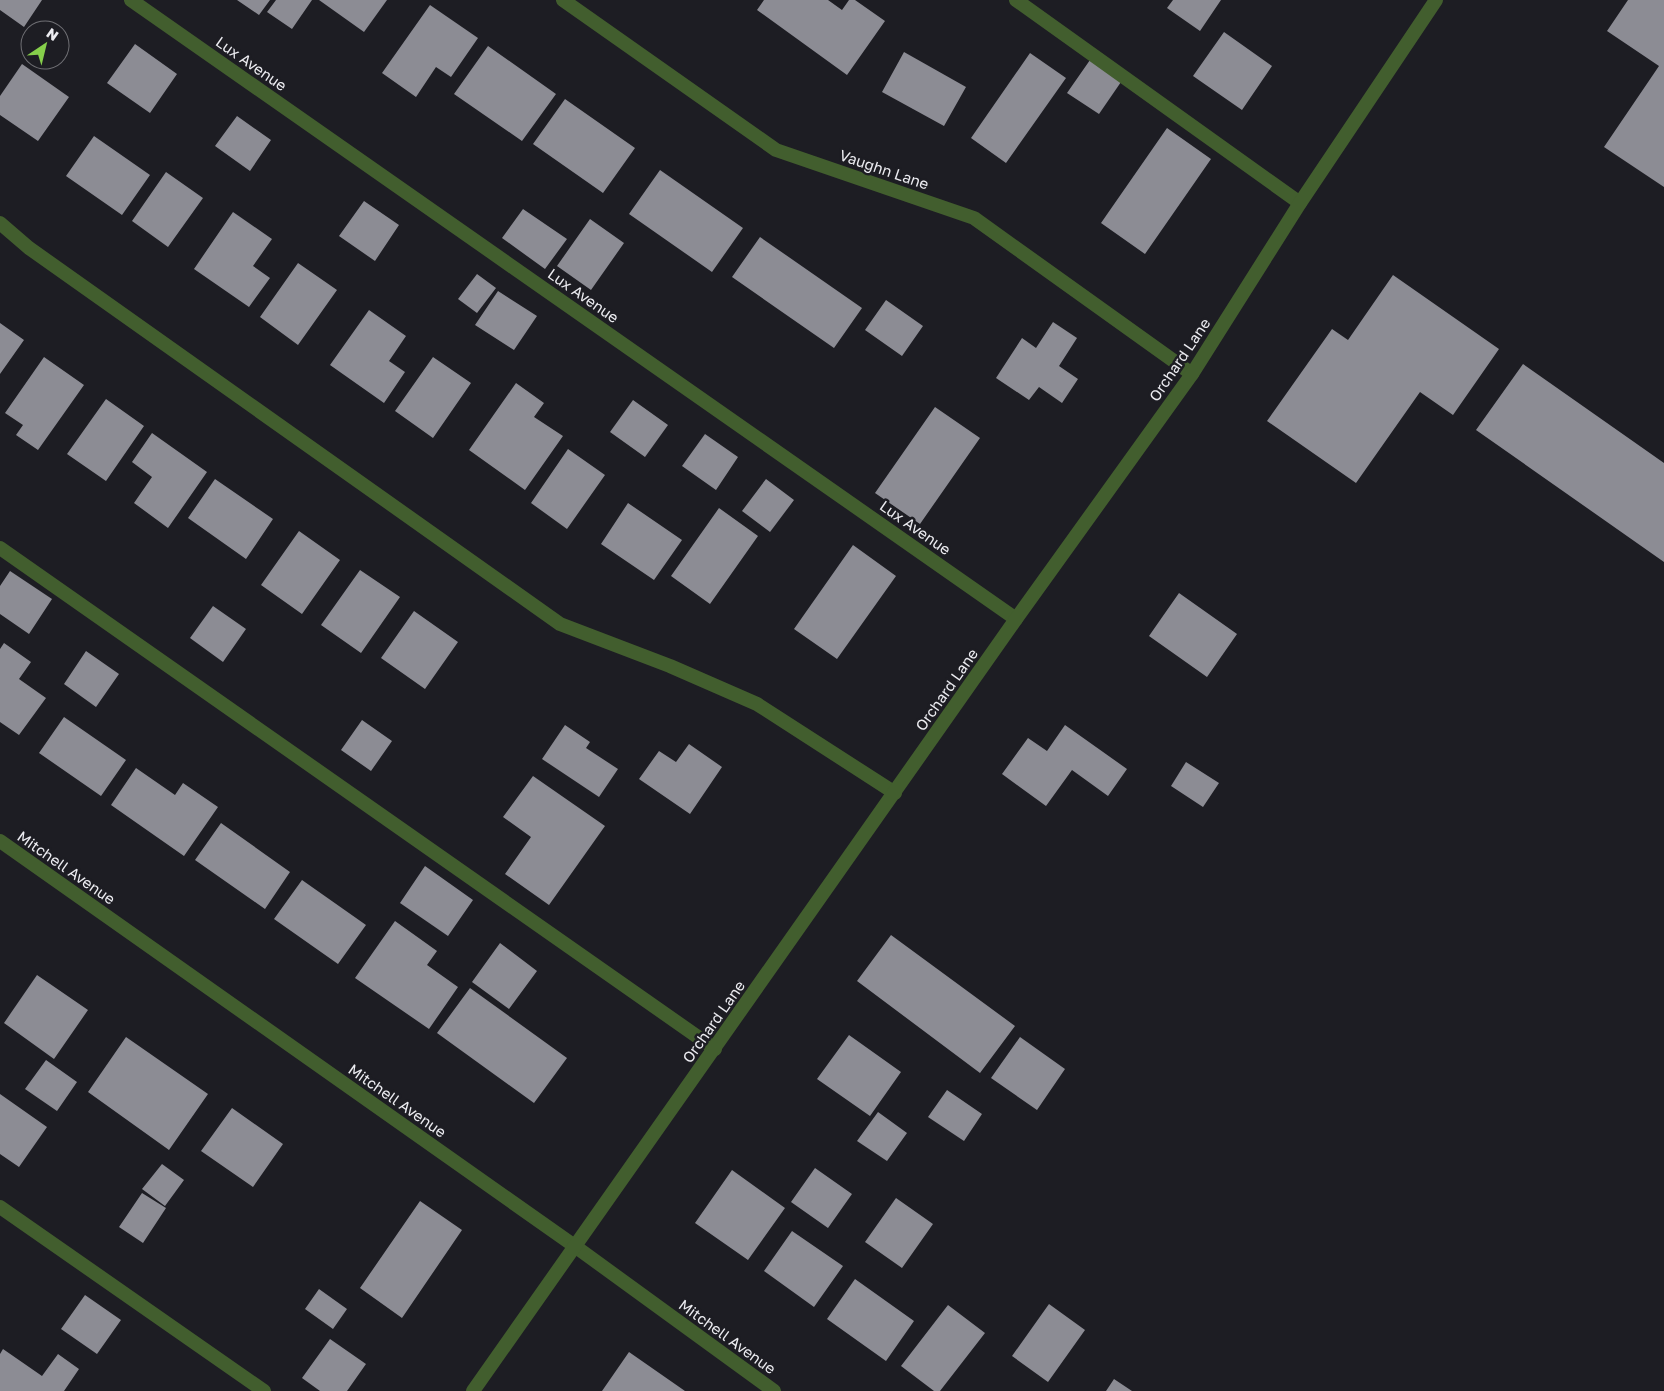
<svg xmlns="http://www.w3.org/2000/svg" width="1664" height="1391" viewBox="0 0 1664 1391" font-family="'Golos Text',sans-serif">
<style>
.building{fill:#8c8c94}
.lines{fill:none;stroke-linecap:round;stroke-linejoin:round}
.service{stroke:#425e2e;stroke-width:14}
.minor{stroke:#425e2e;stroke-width:14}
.tertiary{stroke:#425e2e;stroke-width:14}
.labels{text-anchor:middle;stroke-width:5;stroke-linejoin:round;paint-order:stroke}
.street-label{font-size:15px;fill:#ececf1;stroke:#1d1d23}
</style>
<rect width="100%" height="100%" fill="#1d1d23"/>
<path class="building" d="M0 0H42L24 27 0 10Z
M237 0H270L259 15Z
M276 0H312L292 29 267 12Z
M319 0H387L364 32Z
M764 0H828L842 10 849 0H855L885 21 847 75 757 10Z
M1173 0H1221L1200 31 1167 8Z
M1628 0H1664V187L1604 147 1659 66 1607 31Z
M430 5 478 38 451 77 436 67 416 97 382 73Z
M1224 32 1272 66 1242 110 1193 76Z
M135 44 177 74 150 113 107 83Z
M488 46 556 94 522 141 454 94Z
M904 52 966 87 944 126 882 92Z
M1030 53 1066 78 1006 163 971 138Z
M1090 60 1121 82 1099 114 1067 93Z
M22 64 69 97 38 141 0 115V96Z
M565 99 635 148 603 193 533 144Z
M237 116 271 140 250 171 215 146Z
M1167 128 1211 159 1145 254 1101 223Z
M94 136 150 175 122 215 66 176Z
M660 170 743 228 712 272 629 214Z
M166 172 203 198 168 247 132 221Z
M364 201 399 225 375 261 339 236Z
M523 209 567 239 545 269 502 238Z
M233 212 272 239 253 266 270 278 249 307 194 269Z
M590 219 624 243 591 290 557 266Z
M760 237 862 308 834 348 732 277Z
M298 263 337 290 298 345 260 317Z
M477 274 496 288 477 313 458 299Z
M1393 275 1499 349 1453 415 1420 392 1356 483 1267 421 1332 329 1348 340Z
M498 291 537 316 514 350 475 325Z
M886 300 923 326 902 356 865 330Z
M369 310 406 336 389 361 405 372 384 403 330 365Z
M1053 322 1077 338 1059 366 1078 379 1062 403 1039 387 1029 400 996 378 1022 338 1036 348Z
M0 323 24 340 0 374Z
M44 357 84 385 38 450 16 435 23 425 5 413Z
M433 357 471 383 433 438 395 411Z
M1523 364 1664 463V562L1476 430Z
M516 383 544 403 534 417 563 436 525 490 469 450Z
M106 399 144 426 106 481 67 454Z
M633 400 668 425 645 457 610 432Z
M935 407 980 438 920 524 875 493Z
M152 433 207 472 168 528 134 503 152 477 132 462Z
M705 434 738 457 716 490 682 466Z
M568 449 605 475 567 529 531 503Z
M215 479 273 519 246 559 188 518Z
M766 479 794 500 770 532 742 511Z
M628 503 682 540 654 580 601 544Z
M719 508 758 536 710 604 671 576Z
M299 531 340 560 302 614 261 585Z
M853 545 896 576 837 659 794 629Z
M360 570 400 597 361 653 321 625Z
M10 571 52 599 29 634 0 614V586Z
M1179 593 1237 634 1207 677 1149 636Z
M213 606 246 629 223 662 190 638Z
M414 611 458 642 425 689 381 658Z
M4 643 31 662 19 679 46 698 19 735 0 722V649Z
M86 651 119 674 96 707 64 684Z
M64 717 126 760 101 796 39 753Z
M362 720 392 741 371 771 341 750Z
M565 725 590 742 586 748 618 769 599 797 542 759Z
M1065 725 1127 769 1108 796 1072 770 1046 806 1002 774 1028 738 1047 751Z
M689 744 722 767 690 814 639 779 659 751 676 762Z
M1186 762 1219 783 1203 807 1171 786Z
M136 768 175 795 183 783 218 807 184 856 111 805Z
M533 776 605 826 549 905 505 874 531 837 503 817Z
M221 823 290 872 265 909 195 860Z
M425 866 473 900 448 936 400 903Z
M302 880 366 925 338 964 274 919Z
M395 921 437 951 427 965 458 987 429 1029 355 978Z
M891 935 1015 1026 980 1073 857 981Z
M500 943 537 971 509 1009 472 982Z
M37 975 88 1010 54 1059 4 1023Z
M470 988 567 1058 534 1103 437 1033Z
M849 1035 901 1072 870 1116 817 1079Z
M126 1037 208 1094 169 1150 88 1092Z
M1020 1037 1065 1069 1037 1110 991 1078Z
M46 1060 77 1082 57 1111 25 1089Z
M947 1090 982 1114 964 1141 928 1117Z
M0 1094 47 1127 19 1167 0 1154Z
M232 1108 283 1144 253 1187 201 1151Z
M878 1112 907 1133 887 1161 857 1141Z
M162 1164 184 1180 165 1206 142 1189Z
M815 1168 852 1194 828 1228 791 1202Z
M732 1170 785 1208 748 1260 695 1223Z
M142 1193 166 1208 143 1243 119 1227Z
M896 1198 933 1224 902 1268 865 1242Z
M420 1201 462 1230 402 1318 360 1288Z
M792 1231 843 1266 814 1307 764 1271Z
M855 1279 914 1321 886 1361 827 1319Z
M319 1289 347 1309 333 1329 305 1309Z
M85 1295 121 1320 97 1354 61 1329Z
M1049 1304 1085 1330 1048 1382 1012 1356Z
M948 1305 985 1333 940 1391H934L901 1366Z
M330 1339 366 1364 347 1391H320L302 1378Z
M3 1349 42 1376 58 1354 79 1369 64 1391H0V1354Z
M629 1352 685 1391H602Z
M1114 1379 1132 1391H1106Z"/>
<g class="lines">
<path class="service" d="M131 0 1016 619
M1016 0 1300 203
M0 548 715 1049
M0 1207 264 1391"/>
<path class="minor" d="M563 0 776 150 974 218 1192 374
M0 223 29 248 560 624 670 666 757 704 895 793
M0 841 576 1247 774 1391"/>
<path class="tertiary" d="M473 1391 1016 619 1192 374 1300 203 1436 0"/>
</g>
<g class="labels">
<g class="street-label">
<text transform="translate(251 64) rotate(35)" y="5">Lux Avenue</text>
<text transform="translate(884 170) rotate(19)" y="5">Vaughn Lane</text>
<text transform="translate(583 296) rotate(35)" y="5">Lux Avenue</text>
<text transform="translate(1180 360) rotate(-56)" y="5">Orchard Lane</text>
<text transform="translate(915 528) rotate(35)" y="5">Lux Avenue</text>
<text transform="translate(947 690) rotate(-55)" y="5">Orchard Lane</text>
<text transform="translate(66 868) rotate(35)" y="5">Mitchell Avenue</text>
<text transform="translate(714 1022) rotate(-55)" y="5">Orchard Lane</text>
<text transform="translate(397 1101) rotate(35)" y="5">Mitchell Avenue</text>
<text transform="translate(727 1337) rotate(36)" y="5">Mitchell Avenue</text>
</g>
</g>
<g transform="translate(45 45) rotate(35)"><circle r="24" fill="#1d1d23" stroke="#707075"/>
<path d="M0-4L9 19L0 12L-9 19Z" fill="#86cf4b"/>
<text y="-8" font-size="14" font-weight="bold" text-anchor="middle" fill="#ececf1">N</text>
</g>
</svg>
